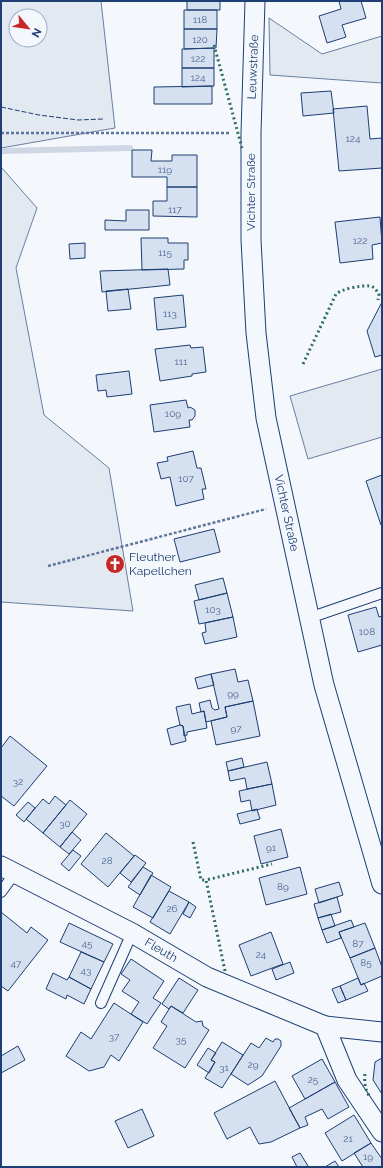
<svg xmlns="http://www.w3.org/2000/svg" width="383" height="1168" viewBox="0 0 383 1168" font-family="Raleway,sans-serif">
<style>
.green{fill:#e3e9f0;stroke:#687fa3;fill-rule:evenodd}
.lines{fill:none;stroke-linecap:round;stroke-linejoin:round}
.stream{stroke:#cfd7e4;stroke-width:6}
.building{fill:#d5e0f0;stroke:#1d3f73}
.lane-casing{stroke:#1d3f73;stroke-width:12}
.street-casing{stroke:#1d3f73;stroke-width:21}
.path{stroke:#5e769c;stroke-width:2.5;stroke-dasharray:3 2;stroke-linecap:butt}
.lane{stroke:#f4f7fb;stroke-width:10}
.street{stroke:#f4f7fb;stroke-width:19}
.hedge{stroke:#2c6c60;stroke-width:3;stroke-dasharray:2 3;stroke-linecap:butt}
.fence{stroke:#1d3f73;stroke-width:1;stroke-dasharray:5 2;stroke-linecap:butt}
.labels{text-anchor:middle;stroke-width:3;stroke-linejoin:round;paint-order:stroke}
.number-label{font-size:10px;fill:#4b6792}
.street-label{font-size:12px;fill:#1d3f73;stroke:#f4f7fb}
.poi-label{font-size:12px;fill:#1d3f73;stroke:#f4f7fb;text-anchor:start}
</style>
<rect width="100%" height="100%" fill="#f4f7fb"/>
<path class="green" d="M1 1H101L115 128 1 148ZM16 16H40V40H16Z
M269 18 322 54 382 36V83L270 75Z
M1 167 37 208 16 268 44 415 109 468 133 611 1 602Z
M382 369V437L308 459 290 396Z"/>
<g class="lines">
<path class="stream" d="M1 151 130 148"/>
</g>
<path class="building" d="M187 1H220V10H187Z
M339 1H361L366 18 342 25 346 37 327 43 319 16 341 9Z
M184 10H217V29H184Z
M184 29H217L216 48 184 49Z
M214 48V68H182V49Z
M182 68H214V86L182 87Z
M212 86V104H154V87Z
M331 91 334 113 303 116 301 93Z
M367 106 370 139 382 138V168L339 171 333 109Z
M132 150H152L151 161H172V155H197V187H167V177H132Z
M167 187H197V217L153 216V201H167Z
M126 210H149V230H105V220L126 221Z
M380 217 382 243 372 245 373 259 340 263 335 222Z
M141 238H168V243H188V260H184V269L142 270Z
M85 243V258L70 259 69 244Z
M168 269 170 285 102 292 100 271Z
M128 289 131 309 108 311 106 291Z
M183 295 186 327 157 330 154 298Z
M382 302V355L375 357 367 331Z
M190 345 191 348 203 347 206 372 192 374V376L160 381 155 349Z
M129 371 132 394 107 397 106 390 98 391 96 375Z
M186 400 188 408 190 407 195 410V416L192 420H189L190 427 154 432 150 405Z
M193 451 197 468H201L206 489H202L204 499 176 506 170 477 161 479 157 463 168 461 167 457Z
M382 475V525H381L366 481Z
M214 529 220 552 180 562 174 539Z
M223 578 227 593 199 600 195 585Z
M227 593 233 617 199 624 194 601Z
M376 607 379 617 382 616V645L358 652 348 615Z
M233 617 237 637 205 644 202 633 206 632 205 623Z
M235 669 238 682 248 680 253 701 225 707 227 717 206 722 204 711 201 712 199 703 210 700 212 708 215 710 219 709 211 674Z
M211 674 214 685 198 689 195 678Z
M253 701 260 736 216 745 211 721 227 717 225 707Z
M190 704 192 714 204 711 207 728 187 732V735L184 736 183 726 180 725 176 707Z
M180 725 183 726 186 741 171 745 167 729Z
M10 736 47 766 14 806 1 796V748Z
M242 758 244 767 228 771 226 762Z
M267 762 272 784 247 789 245 778 230 781 228 771Z
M272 784 276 805 252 811 250 800 241 802 239 791Z
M55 796 66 805 43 833 26 819 43 799 49 804Z
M70 800 87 814 60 847 43 833Z
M28 802 35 808 24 822 16 815Z
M257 809 260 819 240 824 237 814Z
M281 829 288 857 261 864 254 836Z
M72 832 81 840 69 854 60 847Z
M106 833 134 856 108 887 81 864Z
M73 850 81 856 69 871 61 864Z
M135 855 146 863 131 882 120 873Z
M143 867 153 873 140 895 128 887Z
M300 867 307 894 266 905 259 878Z
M151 875 171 887 153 918 133 907Z
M339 882 343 895 319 903 315 889Z
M169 891 189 902 170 934 150 922Z
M337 897 341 912 318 918 314 904Z
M189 902 196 907 190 918 183 914Z
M1 912 27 933 31 927 48 940 8 991 1 986Z
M331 914 335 926 322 930 318 918Z
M351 920 354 927 339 932 341 938 327 943 322 930Z
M69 923 113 944 104 962 60 942Z
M365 923 375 948 350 958 339 932Z
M271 932 283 964 251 976 239 945Z
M375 948 382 967V976L361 985 350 958Z
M81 952 104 962 91 989 69 977Z
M131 959 164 981 153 998 161 1003 147 1024 131 1014 139 1002 122 991 130 980 121 974Z
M290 962 294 973 276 980 272 969Z
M53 973 67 980 69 977 91 989 84 1004 67 995 66 999 46 989Z
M179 978 198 990 183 1013 171 1006 169 1009 162 1004Z
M358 978 361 985 364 983 368 991 346 1000 340 986Z
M340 986 346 1000 338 1003 332 989Z
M114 1003 143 1022 119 1061 111 1055 104 1067 89 1071 66 1056 81 1032 91 1039Z
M171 1006 196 1022 202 1021 203 1026 209 1030 185 1068 153 1048 167 1026 161 1022Z
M266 1038 273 1042 275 1039H278L281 1041V1046L262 1076 248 1085 231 1074 251 1043 259 1048Z
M222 1042 243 1055 222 1088 205 1078 215 1062 211 1060Z
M18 1046 25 1060 1 1073V1056Z
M208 1048 216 1053 211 1060 215 1062 209 1073 197 1065Z
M382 1058V1094L373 1080 375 1062Z
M322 1059 335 1082 305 1099 292 1076Z
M275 1081 300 1128 271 1142 259 1144 250 1127 227 1139 214 1113Z
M335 1082 349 1107 328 1119 322 1109 305 1117 308 1125 300 1128 289 1108Z
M142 1109 154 1136 128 1148 115 1121Z
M354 1115 371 1143 342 1161 325 1133Z
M371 1143 382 1159V1167H363L354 1153Z
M300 1153 308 1166 305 1167H297L292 1157Z
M335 1161 339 1167H325Z"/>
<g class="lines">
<defs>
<path id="lane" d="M309 618 382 593
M1 892 15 873
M101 1003 132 933"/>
<g id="street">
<path id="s1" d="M255 1 251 133V240L256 333 266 418 324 685 382 884"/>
<path id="s2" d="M1 866 132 933 207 977 325 1026 347 1080 382 1132"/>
<path d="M325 1026 382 1032"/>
</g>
</defs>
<use href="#lane" class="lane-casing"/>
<use href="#street" class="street-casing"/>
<path class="path" d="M1 133H230
M48 566 266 509"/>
<use href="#lane" class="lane"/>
<use href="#street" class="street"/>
<path class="hedge" d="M214 45 242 148
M303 364 336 294C342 289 361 285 369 286 374 286 376 290 379 294L378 300
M193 842 201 880H206
M225 971 206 880 272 864
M365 1074C364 1082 365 1090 370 1097"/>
<path class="fence" d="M1 107 39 115 78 120 103 119"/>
</g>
<defs>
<symbol id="church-disc" viewBox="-11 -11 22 22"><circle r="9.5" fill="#c62828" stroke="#f4f7fb"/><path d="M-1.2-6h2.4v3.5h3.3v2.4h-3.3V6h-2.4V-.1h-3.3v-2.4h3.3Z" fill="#fff"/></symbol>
</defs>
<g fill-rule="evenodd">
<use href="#church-disc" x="104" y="553" width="22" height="22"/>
</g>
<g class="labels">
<g class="number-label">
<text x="200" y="23">118</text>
<text x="200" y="43">120</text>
<text x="198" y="62">122</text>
<text x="198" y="81">124</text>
<text x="353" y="142">124</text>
<text x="165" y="173">119</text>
<text x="175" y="213">117</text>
<text x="360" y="244">122</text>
<text x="165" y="256">115</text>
<text x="170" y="317">113</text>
<text x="181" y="365">111</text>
<text x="173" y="417">109</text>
<text x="186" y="482">107</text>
<text x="213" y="613">103</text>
<text x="367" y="635">108</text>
<text x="233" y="697">99</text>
<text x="236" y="732">97</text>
<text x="18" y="785">32</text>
<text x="65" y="827">30</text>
<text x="271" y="851">91</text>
<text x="107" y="864">28</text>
<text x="283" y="890">89</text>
<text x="172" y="912">26</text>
<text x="87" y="947">45</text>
<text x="358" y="947">87</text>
<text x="261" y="958">24</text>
<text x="366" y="966">85</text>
<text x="16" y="967">47</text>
<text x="86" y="974">43</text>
<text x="114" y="1040">37</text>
<text x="181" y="1043">35</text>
<text x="253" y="1068">29</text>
<text x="224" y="1071">31</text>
<text x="313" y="1083">25</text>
<text x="348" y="1142">21</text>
<text x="368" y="1160">19</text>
</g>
<g class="street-label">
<text transform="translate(253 67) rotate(-88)" y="4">Leuwstraße</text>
<text transform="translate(251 192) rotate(-90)" y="4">Vichter Straße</text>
<text dy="4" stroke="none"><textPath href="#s1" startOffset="515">Vichter Straße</textPath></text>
<text dy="4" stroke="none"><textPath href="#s2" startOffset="181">Fleuth</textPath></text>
</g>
<g class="poi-label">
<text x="129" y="561">Fleuther<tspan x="129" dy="14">Kapellchen</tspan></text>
</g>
</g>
<rect width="383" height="1168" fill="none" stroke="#1d3f73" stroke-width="4"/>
<g transform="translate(28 28) rotate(119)"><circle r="19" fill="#f4f7fb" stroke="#9eadc5"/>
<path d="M0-3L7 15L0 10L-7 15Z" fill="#c62828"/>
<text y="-6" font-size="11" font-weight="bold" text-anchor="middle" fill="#1d3f73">N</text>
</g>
</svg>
